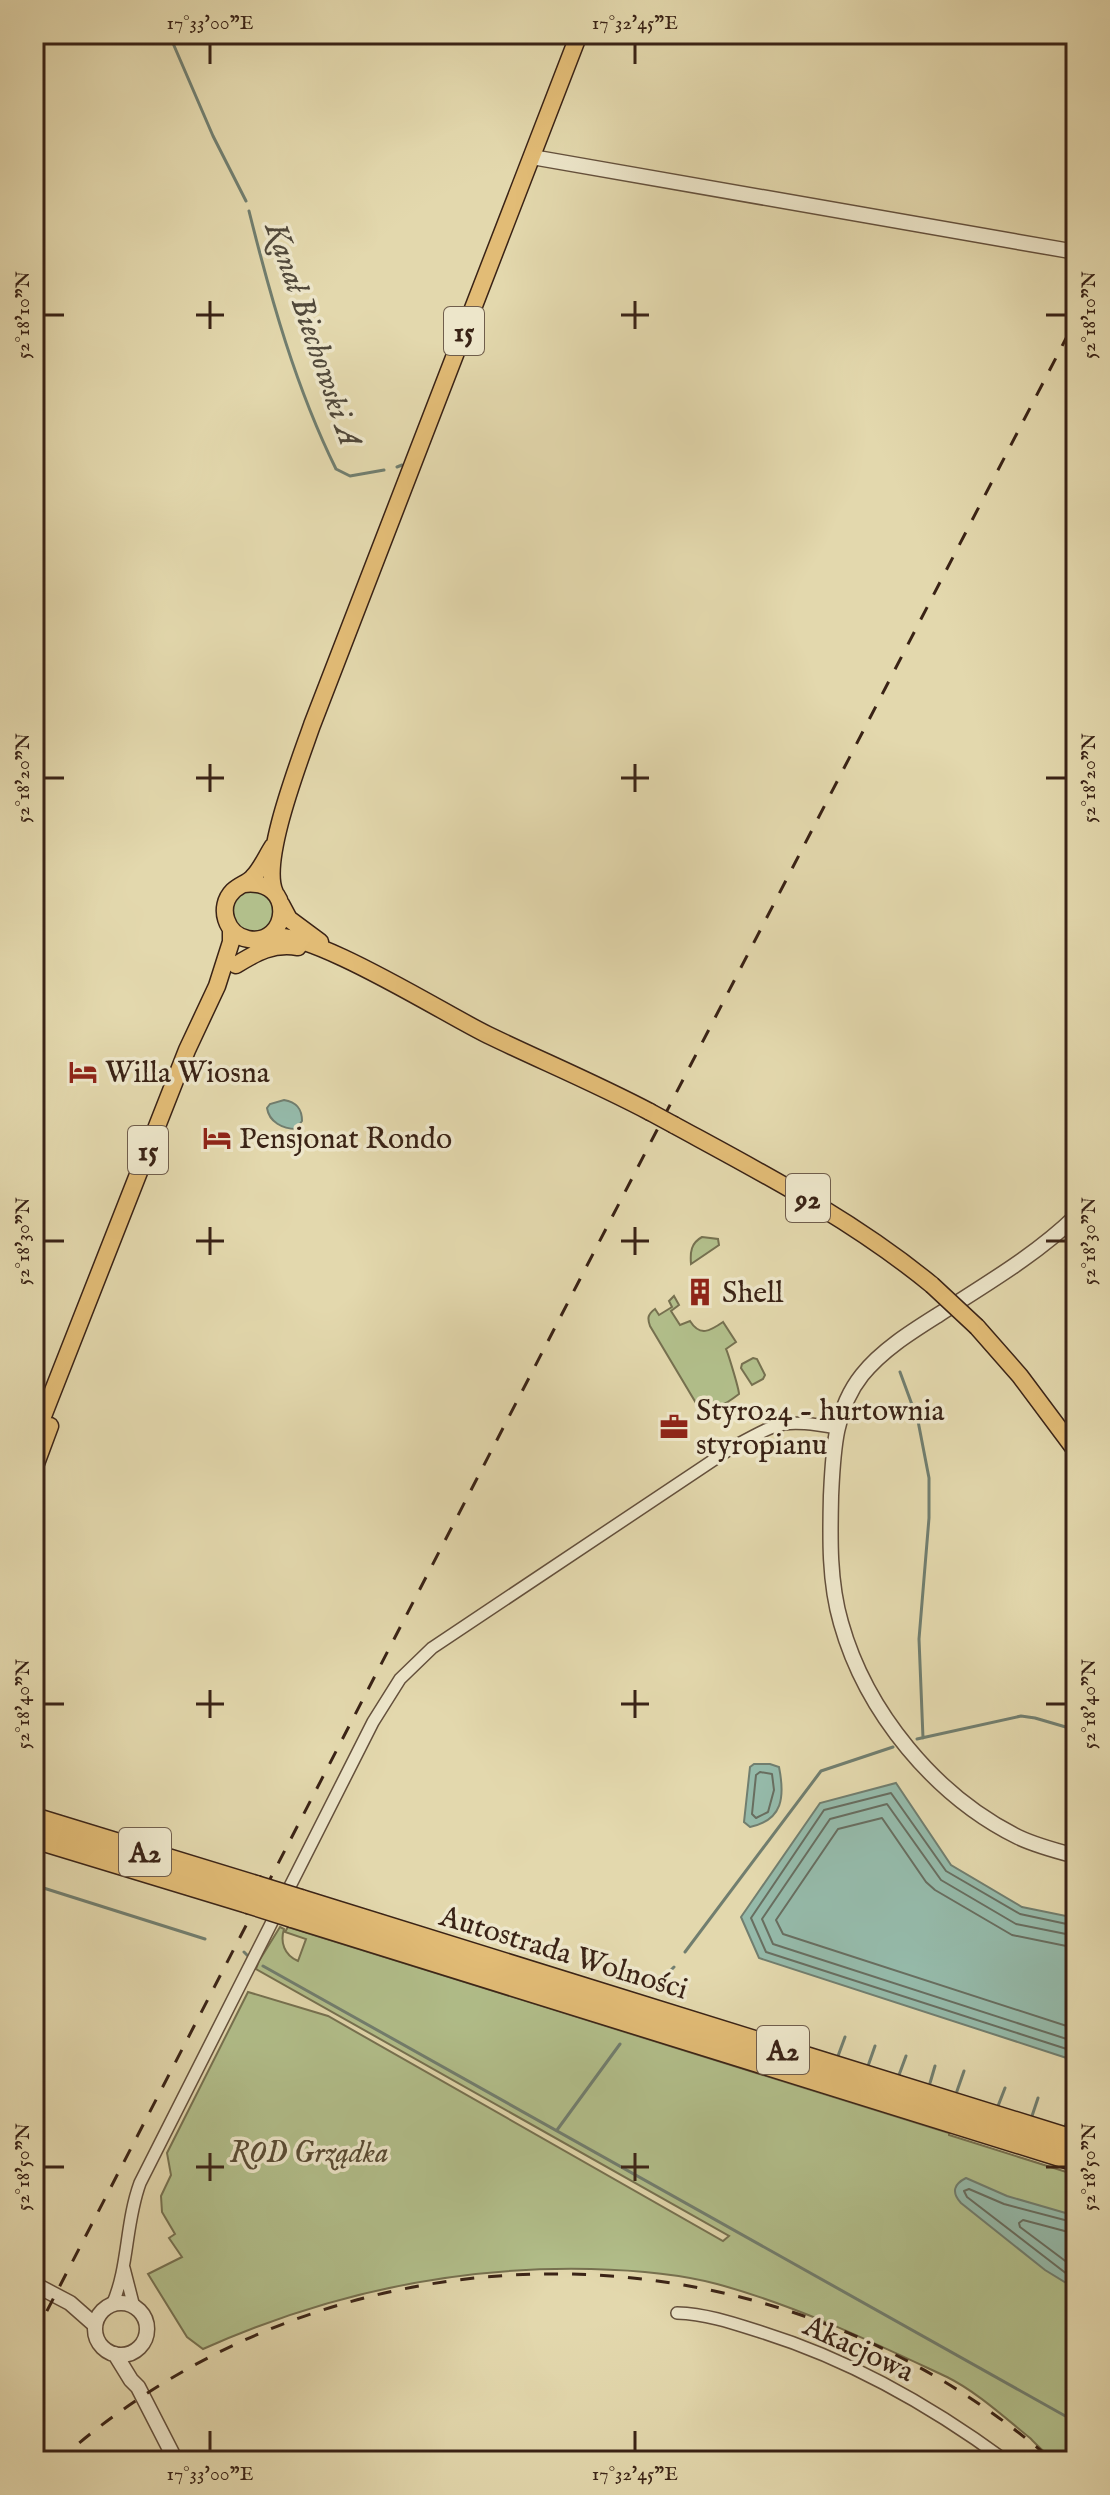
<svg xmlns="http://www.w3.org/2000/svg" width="1110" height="2495" viewBox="0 0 1110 2495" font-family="'IM FELL English',serif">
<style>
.green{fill:#b2bf8b;stroke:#767150;stroke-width:2}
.water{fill:#95baaa;stroke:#717e6f;stroke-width:2}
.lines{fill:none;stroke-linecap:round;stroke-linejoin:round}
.shore{stroke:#686e60;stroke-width:2}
.stream{stroke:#717e6f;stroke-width:3}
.minor-casing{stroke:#64503c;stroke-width:14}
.tertiary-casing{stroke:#64503c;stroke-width:17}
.primary-casing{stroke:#3a2316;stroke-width:19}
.motorway-casing{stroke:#3a2316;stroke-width:23}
.minor{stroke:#ede6ca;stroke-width:11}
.tertiary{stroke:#ede6ca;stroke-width:14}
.primary{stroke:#e2bc76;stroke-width:16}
.motorway{stroke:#e2bc76;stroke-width:20}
.rail{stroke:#3a2316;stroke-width:3;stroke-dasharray:14 14;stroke-linecap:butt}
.primary-bridge-casing{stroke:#3a2316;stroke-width:19;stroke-linecap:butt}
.motorway-bridge-casing{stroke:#3a2316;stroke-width:23;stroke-linecap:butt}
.primary-bridge{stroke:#e2bc76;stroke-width:16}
.motorway-bridge{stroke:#e2bc76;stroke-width:20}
.ticks{fill:none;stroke:#3a2316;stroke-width:3}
.labels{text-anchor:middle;stroke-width:7;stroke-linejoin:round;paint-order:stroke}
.shield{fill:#ede6ca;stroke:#705e4c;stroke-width:2}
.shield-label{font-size:28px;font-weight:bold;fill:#3a2316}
.poi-label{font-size:30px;fill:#3a2316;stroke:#ede6ca;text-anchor:start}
.street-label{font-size:30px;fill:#3a2316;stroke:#ede6ca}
.park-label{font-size:30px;font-style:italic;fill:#584a33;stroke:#ede6ca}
.water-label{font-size:32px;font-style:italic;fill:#51493b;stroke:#ede6ca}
.neatline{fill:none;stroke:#3a2316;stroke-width:3}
.ticks-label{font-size:20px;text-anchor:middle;fill:#3a2316}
</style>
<rect width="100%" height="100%" fill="#e3d8ad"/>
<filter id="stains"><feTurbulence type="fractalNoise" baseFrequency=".0025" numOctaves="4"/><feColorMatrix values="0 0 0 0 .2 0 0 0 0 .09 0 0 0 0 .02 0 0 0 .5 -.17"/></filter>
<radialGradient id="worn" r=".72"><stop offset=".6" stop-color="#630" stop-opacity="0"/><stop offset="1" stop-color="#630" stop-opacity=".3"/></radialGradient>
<path class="green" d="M232 911a21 21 0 1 1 42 0a21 21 0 1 1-42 0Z
M702 1237 718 1239 719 1245 691 1264C690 1252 691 1243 702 1237Z
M674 1296 679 1305 671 1311 680 1325 690 1321C700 1337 710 1331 723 1322L736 1342 726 1349C728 1353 739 1389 739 1394 726 1404 711 1415 696 1403L650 1326C647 1318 648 1314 655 1309L659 1315 672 1307 669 1301Z
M753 1358 757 1359 765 1375 763 1379 752 1385 741 1368 742 1364Z
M280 1927 284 1929C280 1942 284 1955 298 1961L306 1939 285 1932 288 1927 949 2133V2135L1076 2175V2461C1071 2461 1063 2462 1058 2461 1049 2458 1037 2445 1030 2438 1004 2417 977 2392 947 2377 872 2342 798 2306 717 2284 676 2273 633 2270 591 2269 456 2266 326 2294 203 2349L187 2337 148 2274 182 2257 169 2238 175 2234 162 2212 161 2196 171 2175 167 2153 248 1992 328 2016 723 2241 729 2236 256 1969 259 1961Z"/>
<path class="water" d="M284 1100C296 1102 302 1108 302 1121L296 1129C283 1129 269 1122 267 1108L270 1104Z
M754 1764H770L779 1767C785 1797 783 1820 750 1827L744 1822 750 1767Z
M896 1783 951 1865 1022 1907 1076 1918V2061L759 1958 741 1917 820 1803Z
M966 2178 1007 2196 1076 2216V2289L1045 2270 961 2203C951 2192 954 2184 966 2178Z"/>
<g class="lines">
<path class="shore" d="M760 1772 772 1774 774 1790 768 1812 756 1818 752 1814 756 1775Z
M1076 1926 1020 1914 946 1871 891 1793 824 1810 751 1918 766 1952 1076 2052
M1076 1936 1016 1924 941 1880 887 1804 830 1819 762 1919 773 1944 1076 2042
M1076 1948 1012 1935 935 1890 926 1882 882 1818 838 1829 776 1920 783 1934 1076 2029
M1076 2223 1004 2204 969 2189 964 2191 967 2197 1076 2281
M1076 2234 1023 2220 1019 2223 1020 2227 1076 2269"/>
<path class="stream" d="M169 34 213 136 246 201
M249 211C271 299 296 388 336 469L350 476 384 470
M397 467 402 465
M900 1372 918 1421 929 1478V1518L919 1639 923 1738
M917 1739 1021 1716 1035 1718 1076 1730
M34 1885 205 1939
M244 1952 248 1956
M685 1952 821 1771 893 1747
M263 1966 1076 2422
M666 1975 674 1967
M838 2056 845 2037
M868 2066 875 2046
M899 2075 906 2056
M930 2083 935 2066
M957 2091 964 2071
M998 2106 1005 2088
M1032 2116 1038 2098
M1065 2127 1071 2109
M557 2130 620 2044"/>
<defs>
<path id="minor" d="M124 2268 134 2307
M112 2305C129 2267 125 2224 140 2183L373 1722 400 1679 432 1648 733 1447C781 1421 782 1419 837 1428
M677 2313C707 2314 733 2323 761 2332 851 2360 930 2405 1006 2461
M821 2457 825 2461"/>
<path id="tertiary" d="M532 157 1076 252
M1076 1216C1036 1255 986 1284 938 1315 911 1332 882 1350 862 1375 834 1410 833 1454 831 1496 830 1538 829 1582 841 1623 866 1712 935 1796 1018 1837 1037 1846 1057 1851 1076 1856
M34 2284 70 2303 95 2325
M95 2329a26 26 0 1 1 52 0a26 26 0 1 1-52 0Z
M115 2354 131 2380 138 2387 176 2461"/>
<path id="primary" d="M244 884C297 878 289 947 248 939 226 935 217 907 233 891 239 885 248 883 253 877 261 869 267 855 273 846
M275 893C260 861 300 760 312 725L579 34
M281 904 289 919 320 942
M266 937C305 925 446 1015 488 1035 542 1061 597 1084 650 1112
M236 965C257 952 273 943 298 947
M674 1125C764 1174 853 1220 932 1285
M977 1327 1020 1376 1076 1451
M34 1439 187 1050 217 986 231 942V930
M34 1469 50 1426"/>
<path id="motorway" d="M34 1818 256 1886
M34 1838 248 1903
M301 1900 1076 2141
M292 1917 1076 2161"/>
</defs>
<use href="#minor" class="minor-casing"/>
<use href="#tertiary" class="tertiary-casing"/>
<use href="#primary" class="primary-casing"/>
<use href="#motorway" class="motorway-casing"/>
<use href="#minor" class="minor"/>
<use href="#tertiary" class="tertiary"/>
<use href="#primary" class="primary"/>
<use href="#motorway" class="motorway"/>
<path class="rail" d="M34 2336 1076 319
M58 2461C341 2210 770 2213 1053 2461"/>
<defs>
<path id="primary-bridge" d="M650 1112 674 1125
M932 1285 977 1327"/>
<path id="motorway-bridge" d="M256 1886 301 1900
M248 1903 292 1917"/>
</defs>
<use href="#primary-bridge" class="primary-bridge-casing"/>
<use href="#motorway-bridge" class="motorway-bridge-casing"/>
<use href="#primary-bridge" class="primary-bridge"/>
<use href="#motorway-bridge" class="motorway-bridge"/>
</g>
<path class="ticks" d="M210 44V64M635 44V64M210 301V329M635 301V329M44 315H64M196 315H224M621 315H649M1046 315H1066M210 764V792M635 764V792M44 778H64M196 778H224M621 778H649M1046 778H1066M210 1227V1255M635 1227V1255M44 1241H64M196 1241H224M621 1241H649M1046 1241H1066M210 1690V1718M635 1690V1718M44 1704H64M196 1704H224M621 1704H649M1046 1704H1066M210 2153V2181M635 2153V2181M44 2167H64M196 2167H224M621 2167H649M1046 2167H1066M210 2431V2451M635 2431V2451"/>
<defs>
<symbol id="hotel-bare" viewBox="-9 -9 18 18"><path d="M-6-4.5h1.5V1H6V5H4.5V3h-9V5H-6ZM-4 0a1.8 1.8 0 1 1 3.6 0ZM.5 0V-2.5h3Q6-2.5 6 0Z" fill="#8f2418" stroke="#ede6ca" stroke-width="2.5" paint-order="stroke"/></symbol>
<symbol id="building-bare" viewBox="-9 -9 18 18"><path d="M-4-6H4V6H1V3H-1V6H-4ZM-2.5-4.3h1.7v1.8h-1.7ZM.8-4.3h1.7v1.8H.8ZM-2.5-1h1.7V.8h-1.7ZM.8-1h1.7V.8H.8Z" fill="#8f2418" stroke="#ede6ca" stroke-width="2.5" paint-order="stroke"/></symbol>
<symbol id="office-bare" viewBox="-9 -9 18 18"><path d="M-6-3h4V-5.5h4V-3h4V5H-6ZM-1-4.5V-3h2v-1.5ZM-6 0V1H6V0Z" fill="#8f2418" stroke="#ede6ca" stroke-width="2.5" paint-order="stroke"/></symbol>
</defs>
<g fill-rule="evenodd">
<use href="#hotel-bare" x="63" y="1052" width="40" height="40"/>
<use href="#hotel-bare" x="197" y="1118" width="40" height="40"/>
<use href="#building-bare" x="680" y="1272" width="40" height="40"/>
<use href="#office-bare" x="654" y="1407" width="40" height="40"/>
</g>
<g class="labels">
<g class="shield">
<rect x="444" y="307" width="40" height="48" rx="6"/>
<rect x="128" y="1126" width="40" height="48" rx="6"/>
<rect x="786" y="1174" width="44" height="48" rx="6"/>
<rect x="119" y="1828" width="52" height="48" rx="6"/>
<rect x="757" y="2026" width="52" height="48" rx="6"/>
</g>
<g class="shield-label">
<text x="464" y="341">15</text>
<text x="148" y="1160">15</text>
<text x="808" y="1208">92</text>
<text x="145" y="1862">A2</text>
<text x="783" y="2060">A2</text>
</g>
<g class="poi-label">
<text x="105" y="1082">Willa Wiosna</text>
<text x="239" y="1148">Pensjonat Rondo</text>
<text x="722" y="1302">Shell</text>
<text x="696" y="1420">Styro24 - hurtownia<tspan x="696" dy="34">styropianu</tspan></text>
</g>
<g class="street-label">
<text transform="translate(564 1952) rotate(17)" y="10">Autostrada Wolności</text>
<text transform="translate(859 2348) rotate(25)" y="10">Akacjowa</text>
</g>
<g class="park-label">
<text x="309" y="2162">ROD Grządka</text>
</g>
<g class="water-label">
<text transform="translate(314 334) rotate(71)" y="11">Kanał Biechowski A</text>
</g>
</g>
<rect width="1110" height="2495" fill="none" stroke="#e3d8ad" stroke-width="88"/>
<rect x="44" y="44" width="1022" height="2407" class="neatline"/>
<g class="ticks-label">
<text x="210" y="29">17°33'00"E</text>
<text x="635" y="29">17°32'45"E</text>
<text transform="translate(1088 315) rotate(-90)" y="7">52°18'10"N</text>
<text transform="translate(22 315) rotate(-90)" y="7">52°18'10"N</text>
<text transform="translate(1088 778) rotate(-90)" y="7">52°18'20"N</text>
<text transform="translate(22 778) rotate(-90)" y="7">52°18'20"N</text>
<text transform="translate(22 1241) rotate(-90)" y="7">52°18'30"N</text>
<text transform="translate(1088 1241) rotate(-90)" y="7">52°18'30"N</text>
<text transform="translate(1088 1704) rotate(-90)" y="7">52°18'40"N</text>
<text transform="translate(22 1704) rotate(-90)" y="7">52°18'40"N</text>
<text transform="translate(1088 2167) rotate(-90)" y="7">52°18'50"N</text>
<text transform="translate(22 2167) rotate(-90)" y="7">52°18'50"N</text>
<text x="210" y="2480">17°33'00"E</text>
<text x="635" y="2480">17°32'45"E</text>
</g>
<rect width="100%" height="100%" filter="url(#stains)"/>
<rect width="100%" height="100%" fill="url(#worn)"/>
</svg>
